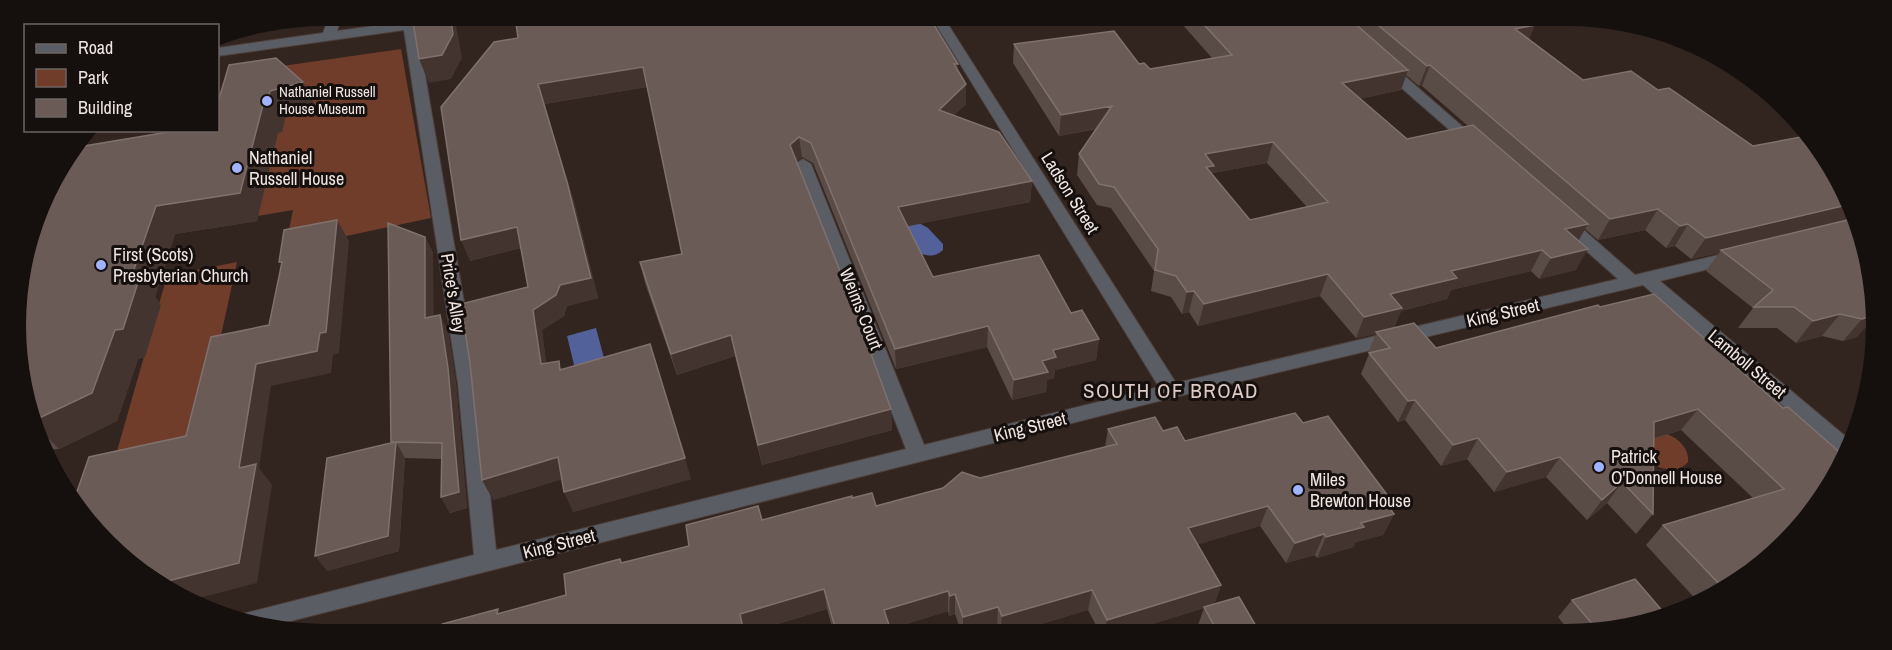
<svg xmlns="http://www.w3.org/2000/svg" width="1892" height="650" viewBox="0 0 1892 650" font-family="'Archivo Narrow',sans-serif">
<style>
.green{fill:#703d2b}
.water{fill:#53619b}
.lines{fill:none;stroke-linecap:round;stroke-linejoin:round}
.minor-casing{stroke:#4d3f3a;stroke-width:2}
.minor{fill:#5b5d64;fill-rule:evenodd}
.wall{fill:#594b46;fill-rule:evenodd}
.shaded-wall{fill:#43342f}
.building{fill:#6a5b57;stroke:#7f716d;stroke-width:1.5;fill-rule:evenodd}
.poi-dot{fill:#a0b3fd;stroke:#150f0d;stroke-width:2}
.labels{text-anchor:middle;stroke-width:6;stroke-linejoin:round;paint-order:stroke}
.far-poi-label{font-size:15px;fill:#f0e6e3;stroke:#150f0d;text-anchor:start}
.poi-label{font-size:18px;fill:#f0e6e3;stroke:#150f0d;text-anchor:start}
.street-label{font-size:18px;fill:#f0e6e3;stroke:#150f0d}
.quarter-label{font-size:21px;letter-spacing:1.5px;fill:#ddcac4;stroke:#150f0d}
</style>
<rect width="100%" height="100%" fill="#32241f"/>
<path class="green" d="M401 49 431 218 285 249 293 210 258 216 276 133 282 132 285 118 275 67Z
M237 262 197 446 113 465 167 276Z
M1637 434C1646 434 1657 432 1666 434 1678 437 1690 450 1688 462 1681 472 1663 471 1653 464 1646 458 1641 442 1637 434Z"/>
<path class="water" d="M919 223 928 228 943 244V250C925 268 897 237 882 225Z
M596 328 605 362 575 369 567 336Z"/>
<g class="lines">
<defs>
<path id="minor" d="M330 15H342L337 31 453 15H486L480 19 417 28 478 384 496 550 906 449 795 164 803 159 811 164 924 445 1159 387 930 15H942L1176 383 1618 279 1557 225 1555 221 1557 217H1569L1635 275 1735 251 1741 253 1743 257 1741 261 1660 281 1851 441 1845 457 1841 456 1643 285 1171 398 267 627 245 625 232 619 234 616 474 555 458 384 404 30 218 56V48L323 33Z
M1386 63 1391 64 1479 141 1481 144 1479 147H1469L1381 70 1379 67 1381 64Z"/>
</defs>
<use href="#minor" class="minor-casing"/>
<use href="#minor" class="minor"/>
</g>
<path class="wall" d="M1098 15H1170L1107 26Z
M1174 15H1521L1529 40 1583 80 1874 284 1857 337 1843 341 1822 336 1796 343 1777 328H1738L1753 308 1706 271 1719 253 1691 259 1675 246 1666 248 1645 230 1598 240 1585 229 1578 240 1576 270 1539 279 1531 271 1451 290 1447 299 1401 311 1394 328 1436 348 1600 307 1783 408 1845 457 1772 558 1704 603 1700 604 1646 545 1663 525 1753 498 1681 430 1654 439 1653 514 1636 534 1607 503 1587 520 1546 477 1494 492 1467 459 1441 466 1405 420 1398 422 1361 374 1369 354 1368 353 1376 334 1356 338 1320 296 1198 326 1189 312 1182 314 1171 297 1151 291 1154 271 1111 208 1097 205 1077 175 1079 154 1097 129 1059 136 1013 63 1014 44 1139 64 1150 69 1212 58ZM1406 75 1419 86H1422L1468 126 1407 139 1359 99 1401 90ZM1267 163 1307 207 1250 220 1212 175 1213 173Z
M887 19 958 64V72L966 84V104L954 115 1032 181 1030 202 907 226 933 277 1071 313 1099 339 1096 360 1055 370 1054 378 1047 380 1046 392 1012 400 987 347 896 369 813 163 802 157 797 161 891 409 892 430 762 465 735 356 677 375 645 283 640 262 682 254 647 87 544 104 574 202 598 298 567 306 564 316 542 330 546 363 563 369 691 479 573 512 562 479 493 500 528 287 521 248 470 261 518 38Z
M317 109 285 118 282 132 278 133 257 221 175 234 155 297 161 305 145 357 138 359 117 421 59 449 46 450 25 405 218 130Z
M425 237 433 253V316L448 331 456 384 467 508 450 513 441 497V459L405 458 399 551 327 571 392 443Z
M1303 423 1388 496 1385 502 1394 514 1383 535 1356 542 1353 547 1317 558 1315 555 1286 563 1260 526 1198 544 1221 585 1214 605 1260 633H1203L1198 625 1204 608 1123 633H1100L1088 610 1008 634H1000L997 626 972 634H962L955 614 949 616 948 611 890 629 892 634H834L827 609 745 634 500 613 566 595 620 559 622 563 689 546 762 520 852 498 876 506 1105 447 1108 429 1163 431 1185 441Z
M1572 600 1608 632H1570L1558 617Z"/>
<path class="shaded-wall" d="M325 15H328L327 16 293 21Z
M450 15H452L456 25 462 58 451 79 429 83 419 59Z
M1109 15H1170L1107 26Z
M1535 25 1527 45 1515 29Z
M954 64H958V83Z
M1430 65 1422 86H1419L1427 66Z
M643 67 648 87 544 104 574 202 598 298 567 306 564 316 542 330 549 385 541 364 533 310 538 84Z
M1408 70 1401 90 1335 104 1342 83Z
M303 82 317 109 285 118 282 132 278 133 257 221 175 234 155 297 161 305 145 357 138 359 117 421 59 449 34 424 33 421 131 278 156 206 270 91Z
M966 84V104L939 130V110Z
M1112 106 1109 126 1059 136 1061 115Z
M799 137 802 157 793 165 790 145Z
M1273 142 1267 163 1213 173 1210 187 1205 154Z
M1032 181 1030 202 899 228 898 207Z
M1847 205 1853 221 1721 250 1719 253 1691 259 1706 238Z
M1658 209 1645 230 1598 240 1610 219Z
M337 220 349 241 339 353 333 355 331 373 271 386 259 468 272 485 257 583 191 600 156 584 239 468 256 364 320 333Z
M1588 224 1576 245 1565 229Z
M1688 224 1675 246 1666 248 1680 226Z
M517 227 524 247 470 261 461 240Z
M425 237 433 253 434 334 425 318Z
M1588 249 1576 270 1539 279 1551 258Z
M1542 250 1531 271 1451 290 1447 299 1401 311 1393 330 1376 332V334L1356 338 1364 317 1390 294 1451 271Z
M1328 274 1320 296 1198 326 1204 304Z
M1194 291 1189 312 1182 314 1187 292Z
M1840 314 1822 336 1796 343 1813 321Z
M440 315 448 331 456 384 467 508 450 513 441 497 459 492Z
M1872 316V321L1857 337 1843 341 1862 319Z
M988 326 987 347 896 369 895 349Z
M731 335 735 356 677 375 671 354Z
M1099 339 1096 360 1055 370 1054 378 1047 380 1046 392 1012 400 1014 380 1053 350Z
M1415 400 1405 420 1398 422 1408 401Z
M891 409 892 430 762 465 758 445Z
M1698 409 1681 430 1638 443 1654 422Z
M1478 438 1467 459 1441 466 1453 445Z
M396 442 405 458 399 551 327 571 315 556Z
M558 457 566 478 493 500 482 480Z
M1560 457 1546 477 1494 492 1507 472Z
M685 458 691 479 573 512 564 492Z
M1622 482 1607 503 1587 520 1602 500Z
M1268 506 1260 526 1183 549 1188 528Z
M1394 514 1383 535 1356 542 1353 547 1317 558 1326 537 1361 523Z
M1324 534 1315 555 1286 563 1295 543Z
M1221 585 1214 605 1123 633H1104L1107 620Z
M824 589 827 609 744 634 740 614Z
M1092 590 1088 610 1008 634H1000L1002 616Z
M948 591V611L886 630 884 610Z
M955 594V614L949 616 950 596Z
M998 607 997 626 972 634H963V617Z"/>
<path class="building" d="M412 15H450L453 34 442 55 419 59Z
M516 15H885L887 19 916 15H928L958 64H954L966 84 939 110 999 132 1032 181 898 207 933 277 1039 255 1071 313 1082 310 1099 339 1053 350 1056 357 1042 361 1048 372 1014 380 988 326 895 349 811 143 799 137 790 145 873 354H871L891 409 758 445 731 335 671 354 640 262 682 254 643 67 538 84 567 182 591 278 560 285 556 295 533 310 541 364 559 361 560 370 650 344 685 458 564 492 558 457 482 480 470 363 461 304 528 287 517 227 461 240 441 107 494 42 518 38 515 16Z
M1195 15H1345L1408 70 1342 83 1407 139 1473 125 1588 224 1565 229 1588 249 1551 258 1542 250 1451 271 1457 278 1390 294 1402 308 1364 317 1328 274 1204 304 1194 291 1187 292 1176 276 1155 270 1158 249 1114 187 1099 184 1079 154 1112 106 1061 115 1014 44 1114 31 1139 64 1144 63 1150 69 1232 55ZM1273 142 1328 202 1250 220 1206 167 1214 166 1205 154Z
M1366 15H1521L1535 25 1515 29 1583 80 1631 71 1658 90 1669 88 1753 146 1806 136 1835 170 1847 205 1706 238 1688 224 1680 226 1658 209 1610 219 1430 65 1427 66Z
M276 58 303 82 270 91 267 105H263L240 193 156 206 131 278 140 276 123 329 115 330 92 393 33 421 25 405 18 285 47 188 78 147 180 130H218V102L229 65Z
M1852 219 1874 284 1872 316 1862 319 1840 314 1813 321 1794 307H1754L1773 290 1721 250Z
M337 220 326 332 320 333 317 351 256 364 239 468 256 464 239 563 156 584 152 583 73 503 89 457 186 436 211 337 269 325 282 262H279L284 230Z
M388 223 425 237V318L440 315 448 368 459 492 441 497 442 443 396 442 388 536 315 556 327 458 395 442H391Z
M1654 294 1783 408 1788 407 1845 457 1835 480 1772 558 1724 589 1663 525 1784 489 1698 409 1654 422 1653 514 1622 482 1602 500 1560 457 1507 472 1478 438 1453 445 1415 400 1408 401 1369 353 1390 348 1376 332 1414 323 1436 348 1598 305 1600 307Z
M1295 413 1303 423 1328 416 1388 496 1382 497 1394 514 1361 523 1364 527 1326 537 1324 534 1295 543 1268 506 1188 528 1221 585 1107 620 1092 590 1002 616 998 607 963 617 955 594 950 596 948 591 884 610 892 634H837L824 589 740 614 744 634 436 635V632L442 630V624L498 609 497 614 566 595 564 574 620 559 621 563 689 546 686 525 758 506 762 520 852 496V498L872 493 876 506 943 488 962 472 980 478 1117 444 1108 429 1155 417 1163 431 1177 427 1185 441Z
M1635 579 1666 615 1608 632H1599L1572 600Z
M1239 597 1260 633H1218L1204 607Z"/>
<g class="poi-dot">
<circle cx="267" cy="101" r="6"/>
<circle cx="237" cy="168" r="6"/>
<circle cx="101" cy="265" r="6"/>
<circle cx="1599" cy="467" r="6"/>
<circle cx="1298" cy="490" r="6"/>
</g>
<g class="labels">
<g class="far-poi-label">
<text x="279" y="97">Nathaniel Russell<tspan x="279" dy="17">House Museum</tspan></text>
</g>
<g class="poi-label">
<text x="249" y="164">Nathaniel<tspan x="249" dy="21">Russell House</tspan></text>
<text x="113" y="261">First (Scots)<tspan x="113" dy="21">Presbyterian Church</tspan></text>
<text x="1611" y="463">Patrick<tspan x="1611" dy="21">O'Donnell House</tspan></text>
<text x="1310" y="486">Miles<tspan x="1310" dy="21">Brewton House</tspan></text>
</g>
<g class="street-label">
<text transform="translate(1070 193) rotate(58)" y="6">Ladson Street</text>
<text transform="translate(453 293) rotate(81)" y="6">Price's Alley</text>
<text transform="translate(861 309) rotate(68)" y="6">Weims Court</text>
<text transform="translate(1503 313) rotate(-13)" y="6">King Street</text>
<text transform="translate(1747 364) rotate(40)" y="6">Lamboll Street</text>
<text transform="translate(1030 427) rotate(-14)" y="6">King Street</text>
<text transform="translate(559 544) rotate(-14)" y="6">King Street</text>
</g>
<g class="quarter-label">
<text x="1171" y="398">SOUTH OF BROAD</text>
</g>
</g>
<path d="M0 0H1892V650H0ZM325 26H1567A299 299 0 0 1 1866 325V325A299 299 0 0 1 1567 624H325A299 299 0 0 1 26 325V325A299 299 0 0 1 325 26Z" fill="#150f0d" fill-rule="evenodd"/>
<rect x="24" y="24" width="195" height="108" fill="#150f0d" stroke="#6d6563" stroke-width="1.5"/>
<rect x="36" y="44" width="30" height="9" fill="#5b5d64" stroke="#6d6563" stroke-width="1.5"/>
<text x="78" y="54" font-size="18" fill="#f0e6e3">Road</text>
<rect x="36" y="69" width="30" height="18" fill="#703d2b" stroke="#6d6563" stroke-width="1.5"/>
<text x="78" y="84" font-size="18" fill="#f0e6e3">Park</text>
<rect x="36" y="99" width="30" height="18" fill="#6a5b57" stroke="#6d6563" stroke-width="1.5"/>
<text x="78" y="114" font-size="18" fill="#f0e6e3">Building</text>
</svg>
